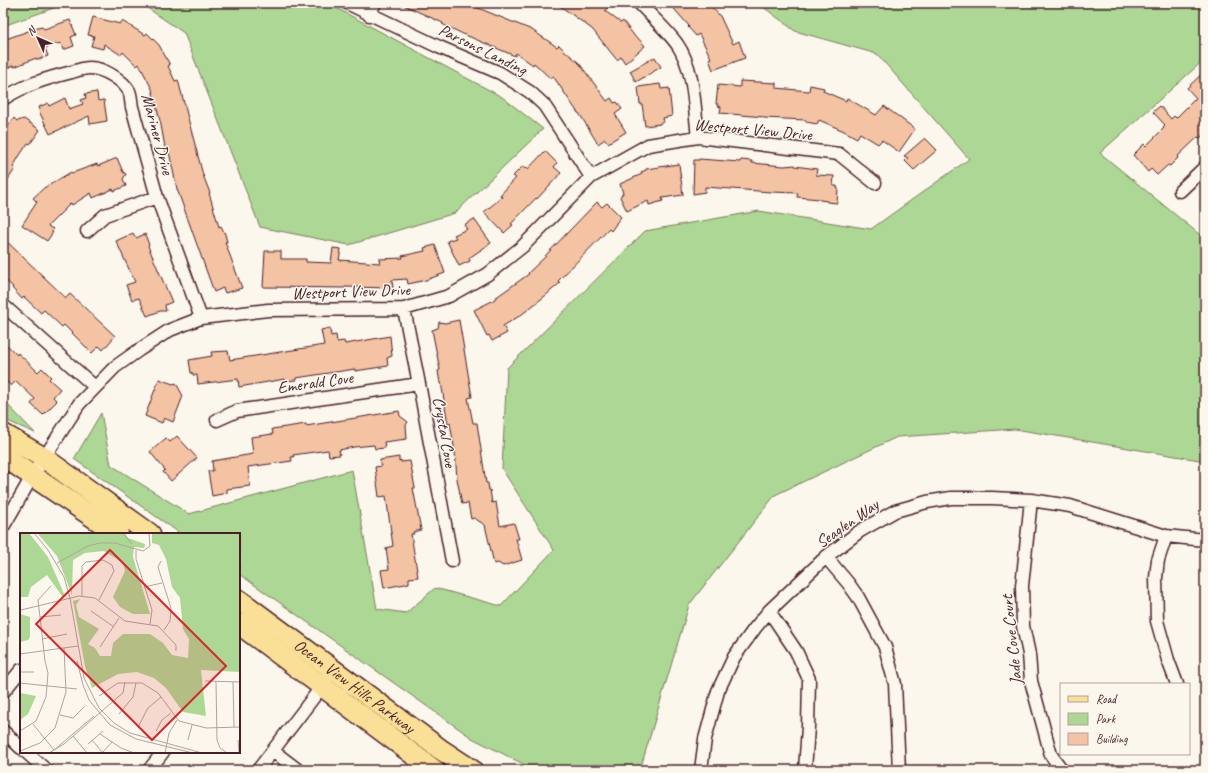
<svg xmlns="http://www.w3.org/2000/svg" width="1208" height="773" viewBox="0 0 1208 773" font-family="Caveat,sans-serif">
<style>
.green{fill:#add794;stroke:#7c7b60}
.building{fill:#f3c3a3;stroke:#4a1f2b}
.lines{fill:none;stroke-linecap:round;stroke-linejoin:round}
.minor-casing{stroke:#4a1f2b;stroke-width:15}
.primary-casing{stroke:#4a1f2b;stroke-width:23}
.minor{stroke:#fbf7ec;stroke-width:12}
.primary{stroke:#fadf96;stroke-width:20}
.labels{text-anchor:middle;stroke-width:3;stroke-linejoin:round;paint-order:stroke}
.street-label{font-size:17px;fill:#4a1f2b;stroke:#fbf7ec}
.inset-road{fill:none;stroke:#b4a19f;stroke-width:1}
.view{fill:#d62828;fill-opacity:0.15;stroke:#d62828;stroke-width:2}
.inset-edge{fill:none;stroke:#4a1f2b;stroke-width:2}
</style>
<rect width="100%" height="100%" fill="#fbf7ec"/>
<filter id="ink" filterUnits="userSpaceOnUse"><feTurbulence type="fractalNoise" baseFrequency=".025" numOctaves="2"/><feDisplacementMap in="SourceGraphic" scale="8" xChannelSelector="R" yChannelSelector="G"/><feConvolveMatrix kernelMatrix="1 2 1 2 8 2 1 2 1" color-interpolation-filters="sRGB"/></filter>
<g filter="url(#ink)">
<path class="green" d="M3 3H68L3 26Z
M140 3H327L502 97 543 129 455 213 349 245 260 227 184 33Z
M758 3H1205V59L1100 153 1205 239V461L1015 429 897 437 775 495 689 605 640 770H535L472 738 239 574V534H181L74 459 101 413 111 465 189 514 352 470 377 609 406 613 435 588 501 606 554 550 502 469 507 368 645 231 759 211 871 229 969 159 877 54 795 31Z
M3 400 35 433 3 419Z"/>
<path class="building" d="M399 3H466L532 30 557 47 559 45 565 51 579 63 607 101 611 98 614 103 617 102 622 109 615 114 626 132 608 143 605 139 598 144 579 113H578L553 76 551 79 534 63 533 65 516 53 515 56 463 34 442 24 443 23Z
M556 3H611L605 11 621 23 623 21 636 38 637 37 645 46 625 63 621 57 617 60 592 29Z
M669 3H708L720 16 733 44 739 41 745 58 713 70 709 59 711 58 699 34 696 36 688 27 689 26Z
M93 17 120 24 122 21 145 35 147 33 159 45 170 65 168 66 175 81 178 80 203 175 210 193H209L219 227 221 226 225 234 227 242H225L242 288 225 293 223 288 214 292 177 189 169 152 166 153 161 125 152 89 139 64 137 66 123 52 121 55 104 44 103 49 91 46 94 36 88 35Z
M70 20 76 35 71 37 74 46 63 50 61 43 45 48 48 56 37 60 36 58 14 67 13 65 3 72V40L34 29 42 27 44 29Z
M655 57 661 67 636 82 630 71Z
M1205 71V133L1200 138 1198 137 1177 157 1178 158 1170 166 1168 165 1157 175 1151 169 1148 172 1133 155 1144 144 1146 146 1164 128 1163 127 1165 125 1153 112 1160 106 1171 119 1174 116 1176 118 1196 98 1187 88Z
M740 81 776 83V88L809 91 810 85 824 88 823 91 846 101 847 98 876 115 884 106 915 129 899 152 882 140 878 144 860 133 857 138 844 131 819 120 817 124 806 122V120L764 118V117L720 113 721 107 718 106V104H716L718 85 740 87Z
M660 84 661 89 669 88 672 116 663 118 664 122 660 123V124L645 126 642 104H640L638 87Z
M97 92 98 101 104 100 107 121 90 124 89 116 50 134 39 111 40 110 39 107 48 103 49 106 65 98 69 109 83 104 81 100 86 98 85 94Z
M14 118 17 121 24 119 40 130 30 144 28 143 20 155 13 167 15 169 3 187V133Z
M925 138 937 150 914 170 905 161 908 158 904 156Z
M545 151 557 163 554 167 561 173 537 199 536 198 511 224 513 225 504 233 484 212 502 197 500 195 516 178 513 176 523 166 526 169 527 167 528 169Z
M117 158 123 172 126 174 123 179 126 186 114 191 113 189 93 198 91 193 72 205 71 203 48 226 53 229 51 231 53 232 47 241 22 225 37 202 33 198 45 187H46L71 172 72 173 97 164 98 166Z
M699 159 740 162 741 160 752 161V163L784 166 795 165V166L817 169 816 175 834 176 833 186H837V188H838L837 203 827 202V201L820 200V199L797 197 798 193 771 192 705 187V192L693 194 694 160H699Z
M679 164 683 195 662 198 663 201 649 205 648 201 627 211 620 197 623 193 620 184 642 174 641 172 646 170V169Z
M597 202 602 207 607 203 621 217 616 223V224L611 231 609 229 558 281 560 283 545 296 521 315 503 326 507 333 492 341 489 335 487 336 474 310 494 300 495 298 529 274 528 273 546 256H545Z
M474 219 491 243 469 258 470 261 459 266 447 241 456 238 454 235 467 229 464 225Z
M133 233 136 238 145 234 149 245 148 246 172 302 165 305 166 311H160L147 316 139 298 132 300 126 285 135 282 116 241Z
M3 238 66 298 70 294 115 336 103 350 99 346 92 353 64 325 62 327 44 310 41 313 24 297 22 299 12 288 13 287 3 278Z
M435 245 445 273 426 280 408 284 407 279 392 280 393 288 345 287V288L263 287 265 251H281V259H306V262L331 263 333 248 341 249 339 260 380 263 379 259 403 258 402 256 425 251 424 248Z
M459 320 472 397 468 398 473 423H477L486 483H488L489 490H490L492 503 496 502 500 526 514 523 519 539H516L522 560 503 566 498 563 494 564 485 525 474 518 471 519 468 503 462 504 457 479 455 452 450 423 448 424 441 382 440 383 438 371 440 370 432 330 438 328 439 322 445 323Z
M330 328 331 336 336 335 337 342 344 341 345 344 390 336 392 356 387 358 388 366 355 371V369L296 378V380L285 381V379L239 387 238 379 198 384 197 375H193V373H191L189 360 212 356 211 352 228 351 230 360 324 345 321 330Z
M3 341 17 355 18 353 38 372 42 368 51 377 49 379 60 389 53 397 57 401 43 415 31 404 35 399 16 381 11 386 3 378Z
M159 379 173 384 176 383 183 396 173 422 164 418 162 423 145 416Z
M399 411 400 416 408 422 406 425 407 439 384 442 385 448 375 449 374 445 354 447 339 450 340 455 329 456 328 450 293 455 294 457H291L292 461 248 467 250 486 227 489V493L212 496 208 471H213L212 461 253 454 251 437 273 434 272 429 306 424V426Z
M177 436 197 458 171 481 163 472 165 470 150 452 166 438 170 442Z
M399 457V461L401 460V462L410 461 415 488H413L421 530 413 532 414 534H411L418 577 409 578V583L405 584 384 588 381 570 389 569 386 548 393 546 386 496 379 497 375 467 381 466 380 460Z"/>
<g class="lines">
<defs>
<path id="minor" d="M347 3 439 47 500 73 530 92 544 105 591 177
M639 3C651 16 666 29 677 44 695 70 694 107 698 137
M369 15 375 3
M3 99C24 85 48 78 72 72 78 70 85 68 90 68 103 68 123 80 129 91 131 95 131 102 132 107L157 197 201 318
M1180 191 1205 167
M87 231 105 215 157 197
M3 305 95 387
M404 309 419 384 452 561
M217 420 237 411 419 384
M1031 500 1022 586 1023 626 1029 654 1031 681 1051 755 1062 770
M3 527 33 475 79 404 115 367 139 350 170 330 201 318 268 310 404 309 449 296 488 274 523 246 591 177 648 145 698 137 839 154 875 183
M1166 536 1158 560 1157 568 1156 578 1157 621 1168 660 1177 684
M826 557 848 583 858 597 885 647 895 684 899 770
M769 611 796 651 809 679 808 727 805 770
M3 692 21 670
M3 731 21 748
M273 751 298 770
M26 752 46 770
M149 770 163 752
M258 770 326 681
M701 770 705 739 718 691 734 657 755 628 769 611 826 557 860 531 895 511 927 502 951 498H992L1031 500 1070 506 1166 536 1205 540"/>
<g id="primary">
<path d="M3 434 44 458 150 534"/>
<path d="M3 456 118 534"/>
<path id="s1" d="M239 600 440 749 472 770"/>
<path d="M239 624 434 770"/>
</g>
</defs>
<use href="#minor" class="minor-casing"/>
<use href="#primary" class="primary-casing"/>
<use href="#minor" class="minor"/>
<use href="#primary" class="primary"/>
</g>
</g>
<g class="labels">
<g class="street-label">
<text transform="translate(483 49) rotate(26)" y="6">Parsons Landing</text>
<text transform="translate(753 129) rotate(5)" y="6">Westport View Drive</text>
<text transform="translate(158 134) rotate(75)" y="6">Mariner Drive</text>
<text transform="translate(351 291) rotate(-2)" y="6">Westport View Drive</text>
<text transform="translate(315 382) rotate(-8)" y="6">Emerald Cove</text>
<text transform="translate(445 432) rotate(80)" y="6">Crystal Cove</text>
<text transform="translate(847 523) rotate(-35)" y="6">Seaglen Way</text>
<text transform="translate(1011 640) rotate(-96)" y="6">Jade Cove Court</text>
<text dy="6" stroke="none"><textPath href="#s1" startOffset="144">Ocean View Hills Parkway</textPath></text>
</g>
</g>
<g transform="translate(20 533)">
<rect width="220" height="220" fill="#fbf7ec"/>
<path d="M0 0H9L28 24 45 63H42L27 42 11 54 8 64H0ZM17 0H105L108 5 125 11 124 15 114 14 113 24 130 81H113L100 74 93 64 105 38 103 30 84 18 65 20 53 27 52 62 37 23ZM132 0H220V139L181 137 186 183 163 179 146 155 134 145 117 139 98 141 72 155 65 133 53 68 60 66 56 72 59 84 79 96 68 111 75 115 80 123H91L93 110 103 101H130L143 110 152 122 168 125 169 106 163 96 160 65 152 54 146 26 139 12 132 10ZM0 81 10 84V104L8 107 0 109ZM0 160 16 163 8 181 0 187Z" fill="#add794"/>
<path class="inset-road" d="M14 0 28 17 44 44 50 65 64 145 79 175 94 190 110 200 182 220M103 0 112 11M116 17V26L132 77 130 91M141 28 138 34 151 75 150 88 144 97M37 30 68 13 80 10H95L123 18 130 13 129 0M124 54 142 50M62 63V33L66 29 83 27 92 32 94 38 79 67M1 77 59 63 75 65 105 88 138 93 156 112V118M71 78 94 94M20 84 41 82M22 106 47 101M80 114 99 85M0 121 58 113M57 128 63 152 69 167 90 192 116 206 173 220M0 139H14M185 148 220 149M196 149 197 207 200 215 207 220M213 149 214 194M0 150 57 156M79 163 98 150H122L138 160 159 188 186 195 220 194M99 181 113 164 116 150M40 182 53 185 64 174M13 191 34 217M118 194 128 175 141 164M0 198 16 188 26 164 28 140 25 128 18 67 31 53M136 198 142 187 151 180M80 201 101 215 114 220M53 203 67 220M72 207 83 220M168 207 172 192M218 207 219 220M68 211 83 198M34 217 74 183M0 218 20 210 35 195 46 159 44 115M29 220 44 211 98 164 103 160 105 149M82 220 92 209M145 220 149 200 157 187"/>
<path class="view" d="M90 17 206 133 132 207 16 91Z"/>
<rect width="220" height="220" class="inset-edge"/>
</g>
<rect width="1208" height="773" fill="none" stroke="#fbf7ec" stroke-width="16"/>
<rect x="8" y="8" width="1192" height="757" fill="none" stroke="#4a1f2b" stroke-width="1.5" filter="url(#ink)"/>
<rect x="1060" y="683" width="130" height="72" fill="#fbf7ec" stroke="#b4a19f"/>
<rect x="1068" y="696" width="20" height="6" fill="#fadf96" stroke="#b4a19f"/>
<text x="1096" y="703" font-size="12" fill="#4a1f2b">Road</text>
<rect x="1068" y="713" width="20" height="12" fill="#add794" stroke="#b4a19f"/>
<text x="1096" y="723" font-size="12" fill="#4a1f2b">Park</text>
<rect x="1068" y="733" width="20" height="12" fill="#f3c3a3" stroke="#b4a19f"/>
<text x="1096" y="743" font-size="12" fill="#4a1f2b">Building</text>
<g transform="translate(38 38) rotate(315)" stroke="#fbf7ec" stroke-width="3" paint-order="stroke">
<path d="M0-3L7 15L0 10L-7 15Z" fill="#4a1f2b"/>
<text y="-6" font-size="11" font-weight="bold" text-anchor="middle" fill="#4a1f2b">N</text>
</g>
</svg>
